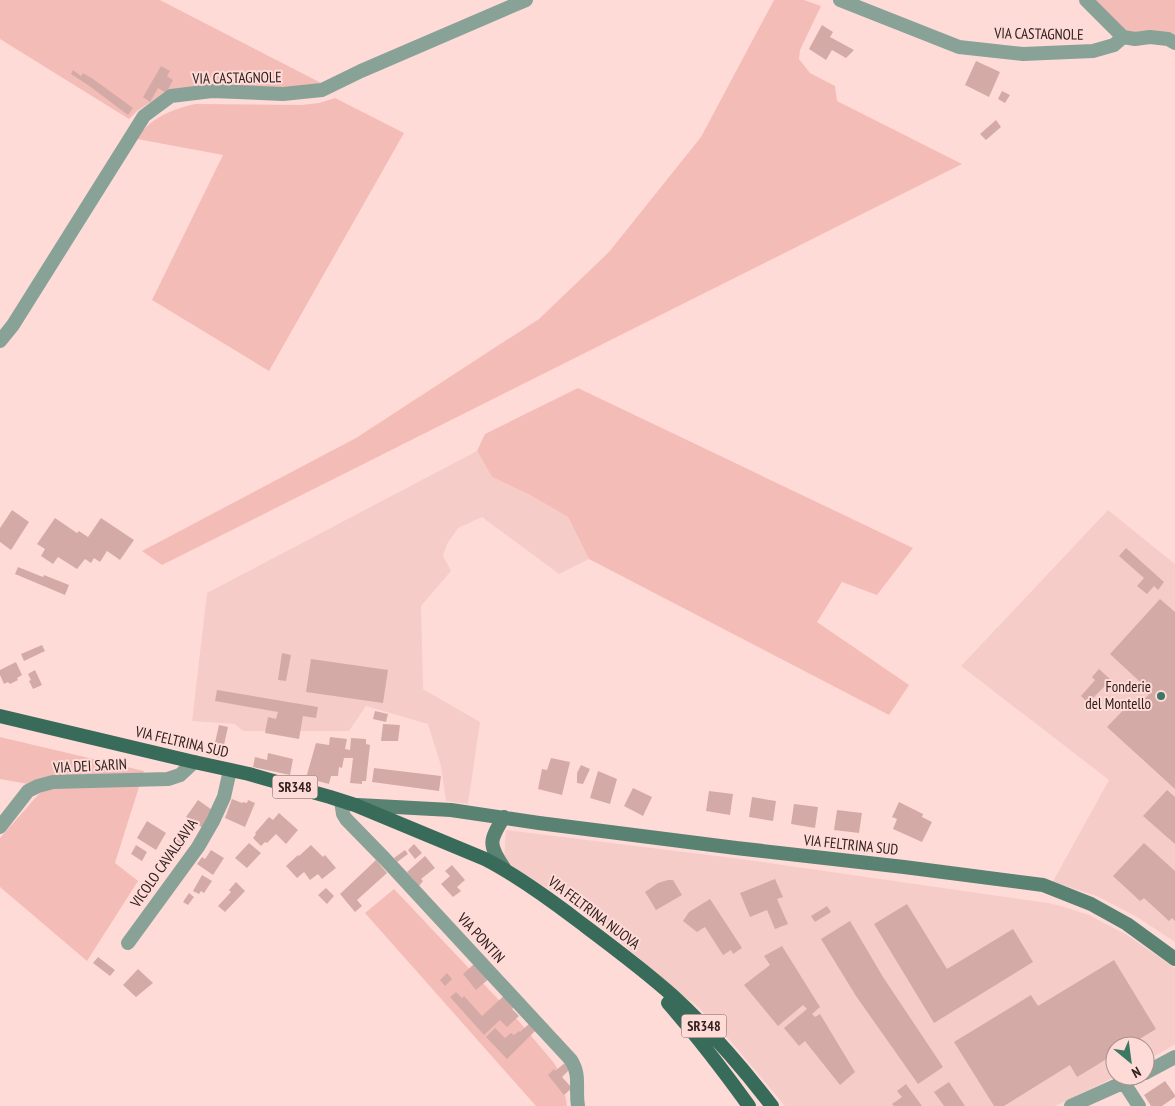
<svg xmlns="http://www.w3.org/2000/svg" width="1175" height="1106" viewBox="0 0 1175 1106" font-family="'PT Sans Narrow',sans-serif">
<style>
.built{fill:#f5ccc8}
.green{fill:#f4bcb7}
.building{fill:#d4aaa6}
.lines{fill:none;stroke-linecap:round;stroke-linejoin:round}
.minor{stroke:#88a298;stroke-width:14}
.secondary{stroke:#5a8273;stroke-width:14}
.primary{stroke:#386b59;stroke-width:14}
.poi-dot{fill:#3c7964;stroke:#ffdbd8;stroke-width:2}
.labels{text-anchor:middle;stroke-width:4;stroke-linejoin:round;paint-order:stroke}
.shield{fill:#ffdbd8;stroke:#6e5856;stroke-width:1}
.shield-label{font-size:14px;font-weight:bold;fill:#30201e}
.street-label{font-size:15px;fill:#30201e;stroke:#ffdbd8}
.poi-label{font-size:15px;fill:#30201e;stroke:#ffdbd8;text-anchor:end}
</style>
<rect width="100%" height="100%" fill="#ffdbd8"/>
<path class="built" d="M477 451 492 477 530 495 568 517 589 559 559 574 482 517 458 528 447 544 443 556 451 571 421 606 423 689 480 722 468 804 446 801 441 766 428 724 366 706 349 731H243L235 724 192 721 207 593Z
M1108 510 1175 564V942L1137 917 1097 896 1066 886 1052 883 1109 780 961 666Z
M506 830 741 859 1048 903 1061 906 1089 915 1127 935 1175 968V1044L1145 1062V1046H1115V1076H1117L1055 1106H785L734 1045 697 1006 669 985 623 944 570 902 504 861Z"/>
<path class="green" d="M0 0H160L323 84 300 87H192L158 98 138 110 129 119 0 39Z
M774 0H804L821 6 800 50 799 59 810 73 835 86 837 101 962 164 176 558 162 565 142 551 356 438 539 319 609 252 701 137Z
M1087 0H1175V38L1126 35Z
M335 98 404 133 269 371 152 300 223 155 137 139C149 118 173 109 195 104L301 105 319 103Z
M578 388 913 548 877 595 842 582 817 622 909 685 889 715 589 559 568 517 530 495 492 477 477 451 485 434Z
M0 737 144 771 115 863 138 881 87 961 0 887V838L45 787 0 779Z
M394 889 516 1018 554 1063C563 1076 564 1090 567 1106H536L365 913Z"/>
<path class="building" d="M822 25 833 32 830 37 854 50 846 58 832 50 826 60 809 49Z
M976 61 1000 72 989 97 965 85Z
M161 66 170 71 167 76 173 80 166 93 158 88 150 102 143 97Z
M73 70 81 76 83 73 93 79 133 108 128 115 88 85 71 74Z
M1002 91 1010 95 1005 103 998 99Z
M996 120 1001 127 986 140 980 134Z
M12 510 29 522 11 550 0 542V528Z
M55 518 77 533 79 531 88 537 101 518 134 540 120 560 107 551 100 562 94 558 91 563 85 559 77 569 58 557 53 564 41 556 45 549 37 544Z
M1126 548 1164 582 1158 590 1154 586 1147 594 1137 586 1144 578 1119 556Z
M18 567 43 577 44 575 69 585 65 595 15 574Z
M1160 599 1175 612V789L1107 727 1133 700 1139 705 1151 692 1110 654Z
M42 645 45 651 24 661 21 654Z
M282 653 291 655 286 681 278 680Z
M311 659 388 670 383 703 306 692Z
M16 662 22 675 17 678 18 680 10 684 8 682 4 684 0 675V670Z
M1099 669 1111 680 1088 703 1081 696 1095 680 1092 677Z
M35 670 42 685 33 689 29 681 31 680 28 674Z
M217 690 318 707 316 718 303 716 299 739 265 733 268 717 276 719 278 712 215 701Z
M375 711 388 714 386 722 373 719Z
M383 724 400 725 398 741H381Z
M219 725 228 727 221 758 212 756Z
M330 737 347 739 345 749 350 750 351 738 366 739V744L370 745 366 781H362V784L350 783 353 758H344L342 768 339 767 338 776H331L329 784 306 778 316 743 329 745Z
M268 753 293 759 290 775 253 767 255 757 267 760Z
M551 758 570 762 562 795 538 789 542 769 547 770Z
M581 765 590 769 583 784 577 783V773Z
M374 768 441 776 439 791 372 782Z
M598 771 617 779 610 804 590 798Z
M633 788 652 797 643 816 624 806Z
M1167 790 1175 797V844L1143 816Z
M709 791 733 794 730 815 706 811Z
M752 797 776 801 773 821 749 817Z
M232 799 242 803 243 802 247 803 248 800 255 803 245 827 225 818Z
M198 800 215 812 203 828 186 817Z
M899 802 923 814 922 817 932 822 922 842 893 829 897 819 892 817Z
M794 804 818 807 815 828 791 824Z
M837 810 862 813 859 833 834 830Z
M279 813 298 830 286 844 276 834 267 843 265 842 261 846 253 838 256 834 255 833 269 817 273 820Z
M147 821 166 833 156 850 137 838Z
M177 839 184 843 178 852 171 847Z
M249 843 261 853 247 868 235 858Z
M1144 843 1175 871V921L1172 918 1169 921 1144 898 1140 901 1113 876Z
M414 844 422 853 415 859 408 850Z
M136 845 147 852 142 861 131 854Z
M311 845 323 857 325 855 336 868 322 879 318 874 310 880 304 872 297 878 286 866 298 855 299 856Z
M211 850 224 858 213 875 197 864 202 857 205 859Z
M405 850 408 854 397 862 394 858Z
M425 856 435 868 421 879 423 881 419 886 407 872Z
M376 860 387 873 357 900 362 906 355 912 340 894Z
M452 865 465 880 457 887 461 891 453 897 441 884 450 876 445 871Z
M202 875 212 881 204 893 201 891 199 894 193 891Z
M775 879 783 897 777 899 788 924 775 929 767 910 750 917 740 893Z
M668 880H673L682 895 656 910 645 892 658 883Z
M236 882 245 891 225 912 218 906 231 892 229 890Z
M326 888 334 896 327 904 318 895Z
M189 893 194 897 188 905 183 902Z
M710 899 742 948 733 954 731 950 723 955 705 927 697 932 683 921 689 912Z
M907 904 947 969 1013 929 1033 962 934 1023 874 924Z
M827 906 831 912 815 922 811 916Z
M850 921 883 977 943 1067 918 1084 856 996 821 939Z
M782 946 820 1007 812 1014 815 1017 820 1014 855 1072 840 1085 805 1041 799 1046 784 1028 807 1009 803 1005 778 1026 744 985 770 965 764 956Z
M98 957 115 970 110 976 93 963Z
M1114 960 1156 1029 1128 1046H1115V1054L1077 1077 1070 1065 1004 1106H994L954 1042 1031 995 1038 1006Z
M474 964 492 976 476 990 463 974Z
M138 969 153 983 136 997 123 985Z
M447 973 452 979 445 986 440 980Z
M456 992 462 998 464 996 482 1016 507 993 517 1004 512 1009 519 1016 507 1027 500 1020 484 1035 450 997Z
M529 1024 535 1031 507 1059 486 1037 495 1028 505 1038 511 1033 514 1035 519 1031 520 1032Z
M566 1062 571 1068 562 1077 572 1088 564 1095 548 1075 554 1069 555 1071Z
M1165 1081 1175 1095V1097L1162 1106H1151L1144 1095Z
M949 1082 965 1106H944L934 1092Z
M906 1084 922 1106H894L892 1104 902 1097 897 1091Z"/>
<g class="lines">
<path class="minor" d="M840 0 959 47 1023 54 1093 51 1114 45 1123 37
M1086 0 1123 37 1135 39 1150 37 1168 39 1175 43
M0 341 13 325 144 116 171 96 212 91 283 94 322 90 361 71 526 0
M341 801 343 814 346 819 385 859 571 1060C581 1076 575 1088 578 1106
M0 827 28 791 38 786 53 782 168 779 180 775 194 762
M128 943 198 847 213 821 224 797 230 770
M1145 1073 1175 1057
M1124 1083 1139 1106
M1071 1106 1138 1076"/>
<path class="secondary" d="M358 805 451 810 539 823 736 848 904 867 1043 885 1091 904 1127 924 1175 959
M504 868C488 844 489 841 504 817"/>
<path class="primary" d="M0 716 194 762 249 774 330 797 355 805 485 859C518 876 548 898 577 920 609 944 643 969 673 996 709 1029 742 1067 772 1106
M668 1003C697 1036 723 1070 749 1106"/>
</g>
<circle class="poi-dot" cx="1161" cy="696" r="5"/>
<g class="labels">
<g class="shield">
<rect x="272.5" y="775.5" width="45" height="23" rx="4"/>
<rect x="681.5" y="1014.5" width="45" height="23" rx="4"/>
</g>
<g class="shield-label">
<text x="295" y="792">SR348</text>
<text x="704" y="1031">SR348</text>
</g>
<g class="street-label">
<text transform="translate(1039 34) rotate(1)" y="5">VIA CASTAGNOLE</text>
<text transform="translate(237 78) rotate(-1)" y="5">VIA CASTAGNOLE</text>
<text transform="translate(182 742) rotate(13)" y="5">VIA FELTRINA SUD</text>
<text transform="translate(90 766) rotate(-3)" y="5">VIA DEI SARIN</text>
<text transform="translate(851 845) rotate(6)" y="5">VIA FELTRINA SUD</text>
<text transform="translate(164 863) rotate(-55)" y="5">VICOLO CAVALCAVIA</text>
<text transform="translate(594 913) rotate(37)" y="5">VIA FELTRINA NUOVA</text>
<text transform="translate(481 938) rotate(47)" y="5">VIA PONTIN</text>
</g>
<g class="poi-label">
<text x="1151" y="692">Fonderie<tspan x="1151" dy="17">del Montello</tspan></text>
</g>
</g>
<g transform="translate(1130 1061) rotate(151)"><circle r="24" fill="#ffdbd8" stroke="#ac908e"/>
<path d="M0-4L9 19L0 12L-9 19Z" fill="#3c7964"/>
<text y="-8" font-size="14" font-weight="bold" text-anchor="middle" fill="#30201e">N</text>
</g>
</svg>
